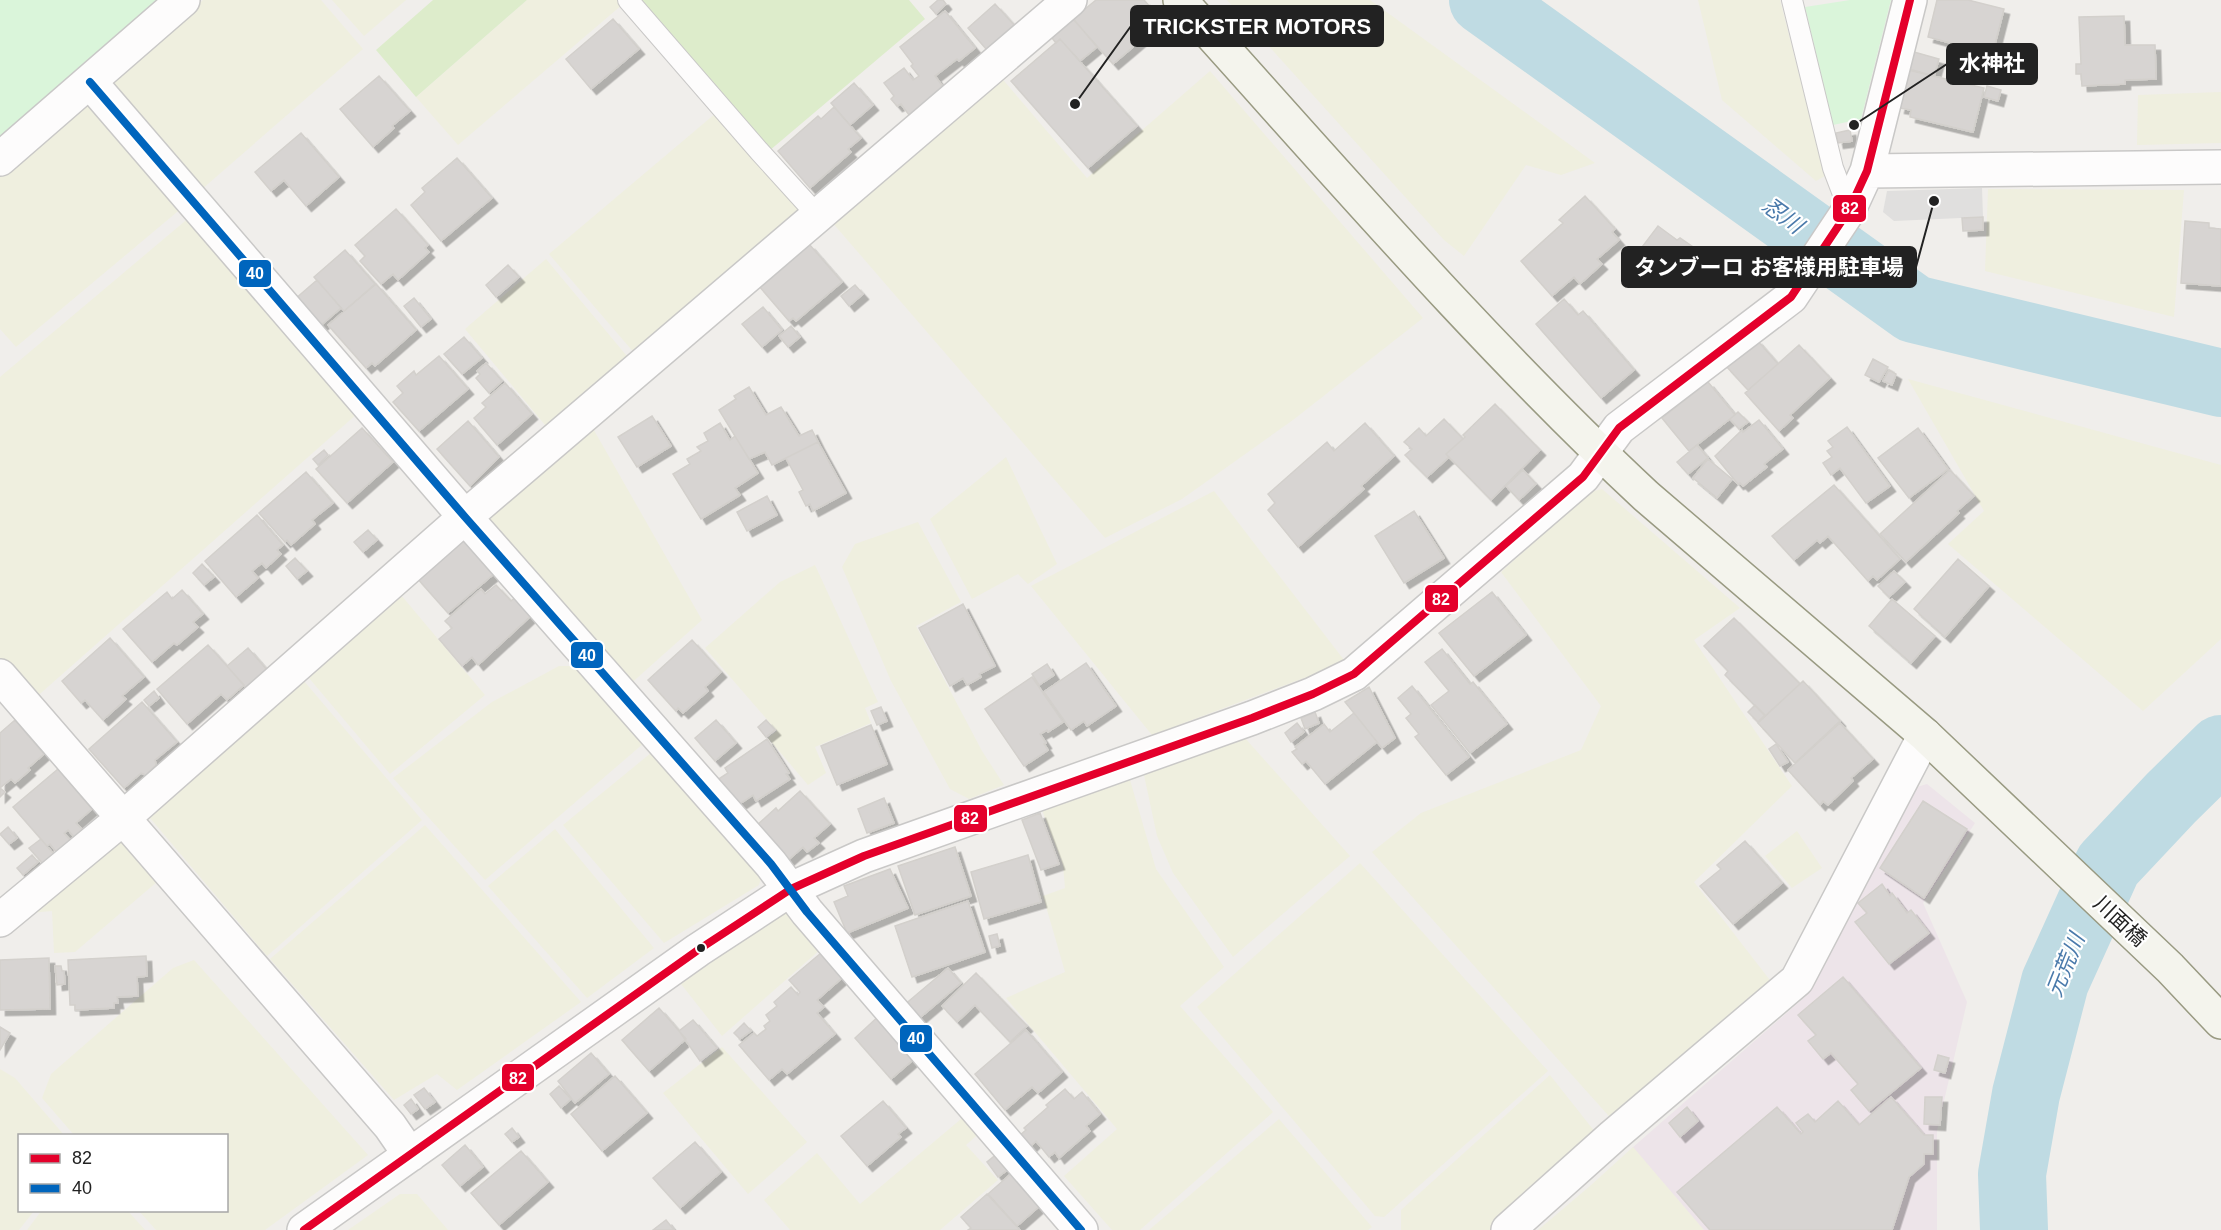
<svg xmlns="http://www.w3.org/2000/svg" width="2221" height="1230" viewBox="0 0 2221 1230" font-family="Arial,'Noto Sans JP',sans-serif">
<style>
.industrial{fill:#ede4e9}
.farmland{fill:#efefdf}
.grass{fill:#ddeccb}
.park{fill:#daf5da}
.parking{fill:#e0dfde}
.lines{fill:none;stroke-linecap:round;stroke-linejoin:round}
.river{stroke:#bfdbe3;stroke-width:68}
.building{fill:#d7d4d2;stroke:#d3d0cc;stroke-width:1.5;filter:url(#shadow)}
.lane-casing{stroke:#c9c8c7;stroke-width:22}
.street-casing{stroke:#c9c8c7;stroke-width:36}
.secondary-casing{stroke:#999a82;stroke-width:36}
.lane{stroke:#fdfcfc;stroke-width:20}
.street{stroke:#fdfcfc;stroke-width:33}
.secondary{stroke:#f4f4ed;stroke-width:33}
.bus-1-casing{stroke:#fff;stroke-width:12}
.bus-2-casing{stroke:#fff;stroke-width:12}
.bus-1{stroke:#e4002b;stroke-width:8}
.bus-2{stroke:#0065bd;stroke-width:8}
.bus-dot{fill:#222;stroke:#fff;stroke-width:2}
.labels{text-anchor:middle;stroke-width:4.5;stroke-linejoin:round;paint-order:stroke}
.street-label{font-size:21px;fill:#222;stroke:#fff}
.water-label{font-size:22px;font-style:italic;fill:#4a7aab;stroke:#fff}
.leader{fill:none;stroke:#222;stroke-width:2}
.callout-dot{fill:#222;stroke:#fff;stroke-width:2}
.callout{fill:#222;stroke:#222;stroke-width:2}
.callout-label{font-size:22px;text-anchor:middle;font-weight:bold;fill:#fff}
.line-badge{stroke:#fff;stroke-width:2}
.badge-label{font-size:16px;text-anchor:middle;font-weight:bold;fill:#fff}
</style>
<defs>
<filter id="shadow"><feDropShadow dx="5.5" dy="5.5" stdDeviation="0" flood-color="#0004"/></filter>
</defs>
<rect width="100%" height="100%" fill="#f0eeeb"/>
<path class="industrial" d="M1927 784 1975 823 1923 903 1967 1002 1937 1131V1230H1703L1632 1148 1805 997 1835 943 1917 787Z"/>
<path class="farmland" d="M203 0H321L363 49 201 190 115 90V76Z
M332 0H406L364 36Z
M527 0H620L623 4 458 145 416 97Z
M1227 0H1370L1595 163 1561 175 1526 165 1464 256 1444 240Z
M1698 0H1780L1825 176 1816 181 1722 100Z
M1210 71 1423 318 1293 420 1182 499 1105 538 831 221 999 75 1087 178Z
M2221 92V143L2137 145 2138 95Z
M80 104 97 105 183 207 16 347 0 329V174Z
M716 113 804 213 636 355 549 254Z
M1988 189 2184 190 2174 317 1985 271Z
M191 216 358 413 33 700 0 662V377Z
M546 259 631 361 550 431 465 329Z
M1908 379 2221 465V639L2143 711 1948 544 1984 511Z
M591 425 702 620 627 687 487 527V515Z
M1006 457 1057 564 1028 584 1018 574 972 599 930 519Z
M1602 489 1740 608 1694 640 1792 786 1694 882 1776 988 1616 1124 1372 852 1421 813 1581 750 1601 706 1501 572 1590 492Z
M1214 491 1344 660 1315 674 1152 735 1031 586Z
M918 522 961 602 916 626 982 751 1004 785 969 799 950 789 891 681 842 567 855 544Z
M815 565 878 702 865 708 871 723 815 747 826 773 808 785 768 738 777 731 705 648 780 582Z
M401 595 485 695 390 774 309 678Z
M559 666H576L644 743 485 880 393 778 492 702Z
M304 681 422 820 267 956 150 818Z
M1245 738 1350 856 1233 957 1173 873 1157 836 1144 775Z
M657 748 764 868 759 885 664 943 563 825Z
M1130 780 1156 869 1224 967 1180 1006 1273 1112 1140 1230H1112L1064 1176 1117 1129 1006 998 1065 972 1043 896 1065 888 1063 865 1042 810Z
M425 825 581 1002 457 1090 437 1074 394 1100 270 959Z
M555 829 654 948 587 998 488 886Z
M1797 831 1822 868 1792 888 1765 856Z
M109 842 126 843 158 881 75 952 54 953 52 911 30 913Z
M1360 863 1548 1071 1384 1217 1375 1216 1197 1007Z
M789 911 822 948 722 1036 681 984 748 936Z
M194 960 368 1155 265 1230H156L139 1211 226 1210V1136L74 1135 42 1098 51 1074 173 968Z
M722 1047 807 1142 748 1194 663 1093Z
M0 1069 15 1078 64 1135 20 1136V1210L34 1211 19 1230H0Z
M1550 1075 1599 1137 1493 1230H1401V1210Z
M967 1114 983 1130 966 1145 998 1180 940 1230H790L764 1200 817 1153 860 1204Z
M1279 1119 1372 1227 1368 1230H1149Z
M1633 1147 1704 1230H1538L1590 1186Z
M400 1194H417L448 1230H348Z
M42 1210 128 1211 145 1230H27Z"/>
<path class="grass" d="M433 0H527L416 97 376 50Z
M637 0H909L925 19 769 151Z"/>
<path class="park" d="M0 0H166L0 143Z
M1850 0H1891L1861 119 1833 125 1805 7Z"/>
<path class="parking" d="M1982 188 1983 217 1894 221 1883 212 1887 191Z"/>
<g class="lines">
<path class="river" d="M1483 0 1914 309 2221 383
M2014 1230 2012 1174 2026 1094 2055 982 2108 865 2171 798 2221 749"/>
</g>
<path class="building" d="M938 0H943L946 4 936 14 930 7Z
M1096 0H1144L1160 18 1156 22 1159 25 1113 64 1073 19Z
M1937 0H1968L2004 9 1994 48H1990L1988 53 1928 37Z
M995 4 1014 25 987 50 968 28Z
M945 11 975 48 959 61 957 59 935 76 947 92 912 119 901 104 897 106 891 99 894 96 884 83 904 68 913 80 919 76 911 66 913 64 900 47Z
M1071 16 1097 47 1080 61 1060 39 1056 43 1049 34Z
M2124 16 2125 45H2155L2156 79 2125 80V84L2082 86 2081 74H2076V64H2081L2079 17Z
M613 19 639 49 591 89 566 59Z
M1060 39 1137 126 1088 168 1011 81Z
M1914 52 1939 59 1934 76 1909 69Z
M1908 70 1984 88 1973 132 1910 117 1911 110 1899 108Z
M379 76 410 111 392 126 394 128 373 147 340 109Z
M854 83 873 105 850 125 831 103Z
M1987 86 2001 90 1998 101 1984 97Z
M834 107 861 138 848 149 851 152 810 188 778 151 818 116 821 119Z
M1850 130 1852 141 1838 143 1836 133Z
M301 133 339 177 306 206 284 180 271 191 255 172Z
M457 158 492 198 441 241 411 205 425 192 422 188Z
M1585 196 1615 229 1612 232 1619 240 1597 259 1602 264 1580 284 1574 277 1552 296 1521 261 1563 223 1559 220Z
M396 209 428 245 425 248 429 252 398 280 393 274 381 284 360 261 365 256 355 245Z
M1983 217V230L1963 231 1962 218Z
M2185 221 2209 223V228L2221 229V286L2181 283Z
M1658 226 1677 240 1680 238 1696 249 1675 278 1639 251Z
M809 244 842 282 796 321 793 318 789 321 759 286Z
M345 250 375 284 344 311 314 277Z
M508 265 519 277 496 297 486 285Z
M317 280 341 308 319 327 295 299Z
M376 284 416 330 375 366 372 363 366 368 328 325Z
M855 285 863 294 849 306 841 296Z
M414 298 431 319 421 327 404 306Z
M1564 299 1578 315 1583 311 1634 370 1601 398 1536 324Z
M763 307 782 330 762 347 742 324Z
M791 326 800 337 788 347 779 336Z
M464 337 482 358 462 374 444 354Z
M1756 339 1778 364 1748 390 1726 366Z
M1799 345 1830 378 1790 415 1793 418 1779 431 1745 393Z
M439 356 468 389 419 431 393 402 403 393 397 386 414 371 416 375Z
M1873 359 1888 367 1879 382 1865 375Z
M486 363 502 381 489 393 476 378 480 374 477 371Z
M1889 370 1896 374 1892 385 1883 381Z
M1708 382 1735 415 1689 451 1662 418Z
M505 383 532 414 497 445 474 418 486 407 482 403Z
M749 387 766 415 781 407 799 436 812 430 818 442 772 465 765 452 749 459 719 410 736 399 734 396Z
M1495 404 1540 450 1491 500 1446 454 1465 437 1463 435Z
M1738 412 1748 422 1739 429 1730 419Z
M652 416 671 446 637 467 618 437Z
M1444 419 1463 439 1446 454 1449 457 1427 477 1405 455 1412 449 1404 442 1419 428 1426 436Z
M1759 420 1783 449 1764 464 1767 467 1743 486 1740 483 1738 484 1715 456 1742 430 1743 432Z
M468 421 499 457 470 486 437 449Z
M720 423 730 440 735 436 758 473 735 488 740 495 701 519 673 474 690 464 687 459 701 451 697 447 708 441 704 433Z
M1365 423 1394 456 1361 486 1364 489 1298 547 1268 510 1275 503 1268 494 1327 442 1334 451Z
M1847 427 1890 486 1866 503 1840 468 1831 475 1823 463 1832 457 1827 451 1833 447 1828 441Z
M362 428 393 462 347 503 316 469Z
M1918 428 1948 469 1909 498 1878 458Z
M818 442 846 493 813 511 810 504 806 506 799 492 803 490 786 458Z
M1697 445 1708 458 1688 474 1677 462Z
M324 450 328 455 318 465 313 459Z
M1708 459 1732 479 1717 498 1693 478Z
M1523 470 1536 484 1519 500 1506 486Z
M1950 470 1974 496 1957 511 1959 513 1906 562 1880 534Z
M306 472 333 503 312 520 315 524 291 545 287 540 285 542 259 513Z
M1834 485 1900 559 1877 580 1873 576 1868 581 1828 536 1820 543 1817 540 1794 560 1772 536Z
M767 496 777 515 747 531 737 512Z
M1414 511 1444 558 1404 583 1375 536Z
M257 515 283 545 277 550 281 554 266 568 262 563 252 571 258 578 236 597 205 561Z
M368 530 377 540 363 552 354 542Z
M464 538 495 573 448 613 417 578Z
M295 558 307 571 297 579 286 566Z
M1958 559 1989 586 1945 637 1914 609Z
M202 564 214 577 204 585 193 573Z
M1894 571 1905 582 1889 597 1878 586Z
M496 585 511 601 518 595 534 613 478 665 472 657 462 666 439 639 452 628 445 621 481 589 485 594Z
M182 590 203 614 193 622 198 627 177 645 174 643 152 662 123 629 167 592 172 599Z
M1492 592 1526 635 1474 676 1439 633Z
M1892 599 1935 636 1911 663 1869 626Z
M963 604 995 666 979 674 981 677 967 685 963 678 950 686 919 628Z
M1734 618 1800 684 1765 716 1725 675 1728 671 1704 646Z
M110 638 144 677 122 696 126 699 103 720 85 700 81 703 62 681Z
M692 640 721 672 705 687 708 691 683 713 678 708 676 711 648 680Z
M208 645 244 685 227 700 221 694 187 724 157 689Z
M248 648 267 670 246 688 227 666Z
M1442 649 1470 684 1473 682 1507 724 1470 753 1431 705 1449 691 1425 662Z
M1086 663 1116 706 1087 726 1084 721 1071 730 1044 692Z
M1047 664 1054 675 1039 685 1032 674Z
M1032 677 1063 722 1048 732 1047 730 1040 734 1046 743 1044 744 1048 750 1024 766 985 709Z
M1803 681 1840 721 1795 763 1758 723Z
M1412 686 1469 757 1446 775 1415 737 1419 734 1406 718 1411 714 1398 698Z
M1369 687 1395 738 1382 748 1345 702Z
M154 691 159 698 149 706 144 700Z
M142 702 177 742 155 760 156 765 146 775 141 773 124 788 89 749Z
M1755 705 1765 715 1758 722 1748 712Z
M881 707 887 721 877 725 871 711Z
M1315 712 1319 723 1305 729 1301 718Z
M1354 713 1377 742 1325 784 1306 761 1302 764 1292 752 1297 749 1295 747 1324 724 1330 732Z
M15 720 44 754 28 768 30 770 15 783 11 779 0 788 5 792 0 797V733Z
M716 720 736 743 715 761 695 738Z
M766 720 775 730 766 737 758 727Z
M1297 723 1304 732 1291 742 1285 733Z
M1840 723 1873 759 1851 778 1853 781 1828 805 1823 801 1820 805 1788 770Z
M871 725 887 764 837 785 821 746Z
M767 739 789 773 786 774 790 779 756 801 753 795 738 805 729 791 722 796 714 782 728 773 725 768Z
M1776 744 1788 762 1780 766 1769 749Z
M58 769 92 809 76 823 83 830 75 838 68 830 64 833 71 841 57 853 50 844 47 846 13 807Z
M800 791 830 824 814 838 819 843 807 852 803 847 787 861 756 826 776 808 778 811Z
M884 798 894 823 867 833 858 809Z
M1923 801 1967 829 1924 898 1880 868Z
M1040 813 1059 864 1041 870 1022 820Z
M8 827 17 838 9 844 0 834Z
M41 839 57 858 46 867 29 848Z
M1745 841 1782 883 1733 924 1700 886 1721 869 1717 865Z
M955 847 971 896 915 915 898 866Z
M32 855 38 862 23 875 17 868Z
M1028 855 1041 902 984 919 971 872Z
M890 869 908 908 847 933 834 902 848 896 844 886Z
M1882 884 1890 896 1892 893 1907 913 1911 910 1929 933 1889 964 1855 922 1867 913 1858 903Z
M968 901 985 952 912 977 895 926Z
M997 934 1000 946 992 948 989 936Z
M821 953 842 978 817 1000 824 1007 817 1013 835 1034 787 1074 782 1069 769 1080 739 1045 754 1033 757 1036 766 1029 764 1026 770 1021 766 1015 777 1006 774 1002 791 987 798 995 800 992 789 980Z
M146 956 147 976 137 977 138 996 117 997 118 1003H114V1008L75 1010V1005H70L68 960Z
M49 958 50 1009 0 1010V960Z
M55 966H61L62 971H64L65 984 57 985Z
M948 968 961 983 916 1021 903 1006Z
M976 973 1027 1026 1010 1042 975 1005 957 1022 942 1006Z
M1843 977 1921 1068 1869 1111 1851 1090 1858 1084 1831 1053 1823 1059 1808 1041 1816 1035 1798 1015Z
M659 1008 686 1039 649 1071 622 1040Z
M882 1013 921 1053 891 1079 855 1038Z
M693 1020 717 1048 700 1061 679 1031Z
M744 1023 751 1031 740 1039 734 1033Z
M0 1027 10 1033 0 1050Z
M1026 1030 1062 1072 1038 1093 1032 1087 1005 1110 975 1074Z
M591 1053 609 1074 575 1103 558 1081Z
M1938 1055 1949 1058 1945 1073 1934 1070Z
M615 1076 647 1113 602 1151 571 1114Z
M559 1086 571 1099 561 1108 550 1094Z
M424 1088 435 1102 425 1109 414 1095Z
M1065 1089 1074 1099 1082 1092 1100 1114 1086 1126 1090 1131 1059 1158 1055 1152 1049 1157 1036 1141 1030 1147 1020 1135 1026 1130 1024 1128 1048 1107 1046 1105Z
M1891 1097 1924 1135H1933V1154H1924V1164L1909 1177 1892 1230H1710L1677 1192 1777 1107 1801 1134 1803 1132 1796 1123 1808 1114 1815 1122 1838 1101 1859 1125Z
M1925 1097H1942L1940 1125 1924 1124Z
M411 1099 418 1109 411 1114 404 1105Z
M883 1101 906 1128 898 1134 901 1137 867 1166 841 1136Z
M1687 1107 1698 1121 1680 1137 1669 1123Z
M512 1128 519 1137 512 1142 505 1134Z
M695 1142 721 1172 680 1208 653 1178Z
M465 1145 483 1167 460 1186 442 1165Z
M1003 1149 1015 1164 998 1177 987 1162Z
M521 1151 548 1182 499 1225 471 1193Z
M1014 1171 1043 1203 1017 1226 988 1194Z
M987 1194 1020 1230H968L971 1228 961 1217Z
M666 1220 674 1230H653Z"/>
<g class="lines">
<defs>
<path id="lane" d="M628 0 759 151 818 216
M1792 0 1833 168 1849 210"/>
<path id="street" d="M90 82 465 517 771 864 807 912 1081 1230
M0 159 183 0
M1867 171 2221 167
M0 676 390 1126 410 1155
M0 920 122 819 465 517 1070 0
M304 1230 698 950 791 889 864 856 1252 718 1313 694 1354 674 1583 477 1619 428 1791 297 1849 210 1867 171 1910 0
M1508 1230 1613 1136 1797 980 1925 735"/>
<path id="secondary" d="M1180 0C1332 168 1480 341 1646 496L1925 735 2170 968 2221 1022"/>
</defs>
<use href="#lane" class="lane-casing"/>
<use href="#street" class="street-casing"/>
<use href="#secondary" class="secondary-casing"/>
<use href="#lane" class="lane"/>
<use href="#street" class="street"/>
<use href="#secondary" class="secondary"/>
<defs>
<path id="bus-1" d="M304 1230 698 950 791 889 864 856 1252 718 1313 694 1354 674 1583 477 1619 428 1791 297 1849 210 1867 171 1910 0"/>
<path id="bus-2" d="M90 82 465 517 771 864 807 912 1081 1230"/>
</defs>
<use href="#bus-1" class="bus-1-casing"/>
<use href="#bus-2" class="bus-2-casing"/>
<use href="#bus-1" class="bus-1"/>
<use href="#bus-2" class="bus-2"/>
</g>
<circle class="bus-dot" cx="701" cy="948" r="5"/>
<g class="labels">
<g class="street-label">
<text transform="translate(2120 921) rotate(43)" y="7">川面橋</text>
</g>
<g class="water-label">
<text transform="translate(1783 215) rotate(36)" y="8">忍川</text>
<text transform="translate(2065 965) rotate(-68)" y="8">元荒川</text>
</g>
</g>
<path class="leader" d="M1075 104L1131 26M1854 125L1947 64M1934 201L1916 267"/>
<g class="callout-dot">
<circle cx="1075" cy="104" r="6"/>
<circle cx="1854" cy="125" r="6"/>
<circle cx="1934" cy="201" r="6"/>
</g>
<g class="callout">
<rect x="1131" y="6" width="252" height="40" rx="6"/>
<rect x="1947" y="44" width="90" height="40" rx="6"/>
<rect x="1622" y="247" width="294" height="40" rx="6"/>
</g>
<g class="callout-label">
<text x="1257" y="34">TRICKSTER MOTORS</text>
<text x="1992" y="71">水神社</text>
<text x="1769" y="275">タンブーロ お客様用駐車場</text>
</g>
<g class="line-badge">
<rect x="1832" y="194" width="35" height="29" rx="6" fill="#e4002b"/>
<rect x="238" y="259" width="34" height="29" rx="6" fill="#0065bd"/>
<rect x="1424" y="584" width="35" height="29" rx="6" fill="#e4002b"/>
<rect x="570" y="641" width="34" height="28" rx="6" fill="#0065bd"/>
<rect x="953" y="804" width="35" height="29" rx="6" fill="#e4002b"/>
<rect x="899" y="1024" width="34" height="29" rx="6" fill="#0065bd"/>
<rect x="501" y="1063" width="34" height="29" rx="6" fill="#e4002b"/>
</g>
<g class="badge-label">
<text x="1850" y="214">82</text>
<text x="255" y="279">40</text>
<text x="1441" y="605">82</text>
<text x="587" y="661">40</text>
<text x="970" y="824">82</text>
<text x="916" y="1044">40</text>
<text x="518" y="1084">82</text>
</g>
<rect x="18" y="1134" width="210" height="78" fill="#ffffff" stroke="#a7a7a7" stroke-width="1.5"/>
<rect x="30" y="1154" width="30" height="9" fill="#e4002b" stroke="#a7a7a7" stroke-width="1.5"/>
<text x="72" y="1164" font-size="18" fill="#222222">82</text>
<rect x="30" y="1184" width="30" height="9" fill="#0065bd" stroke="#a7a7a7" stroke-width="1.5"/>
<text x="72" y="1194" font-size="18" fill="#222222">40</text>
</svg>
